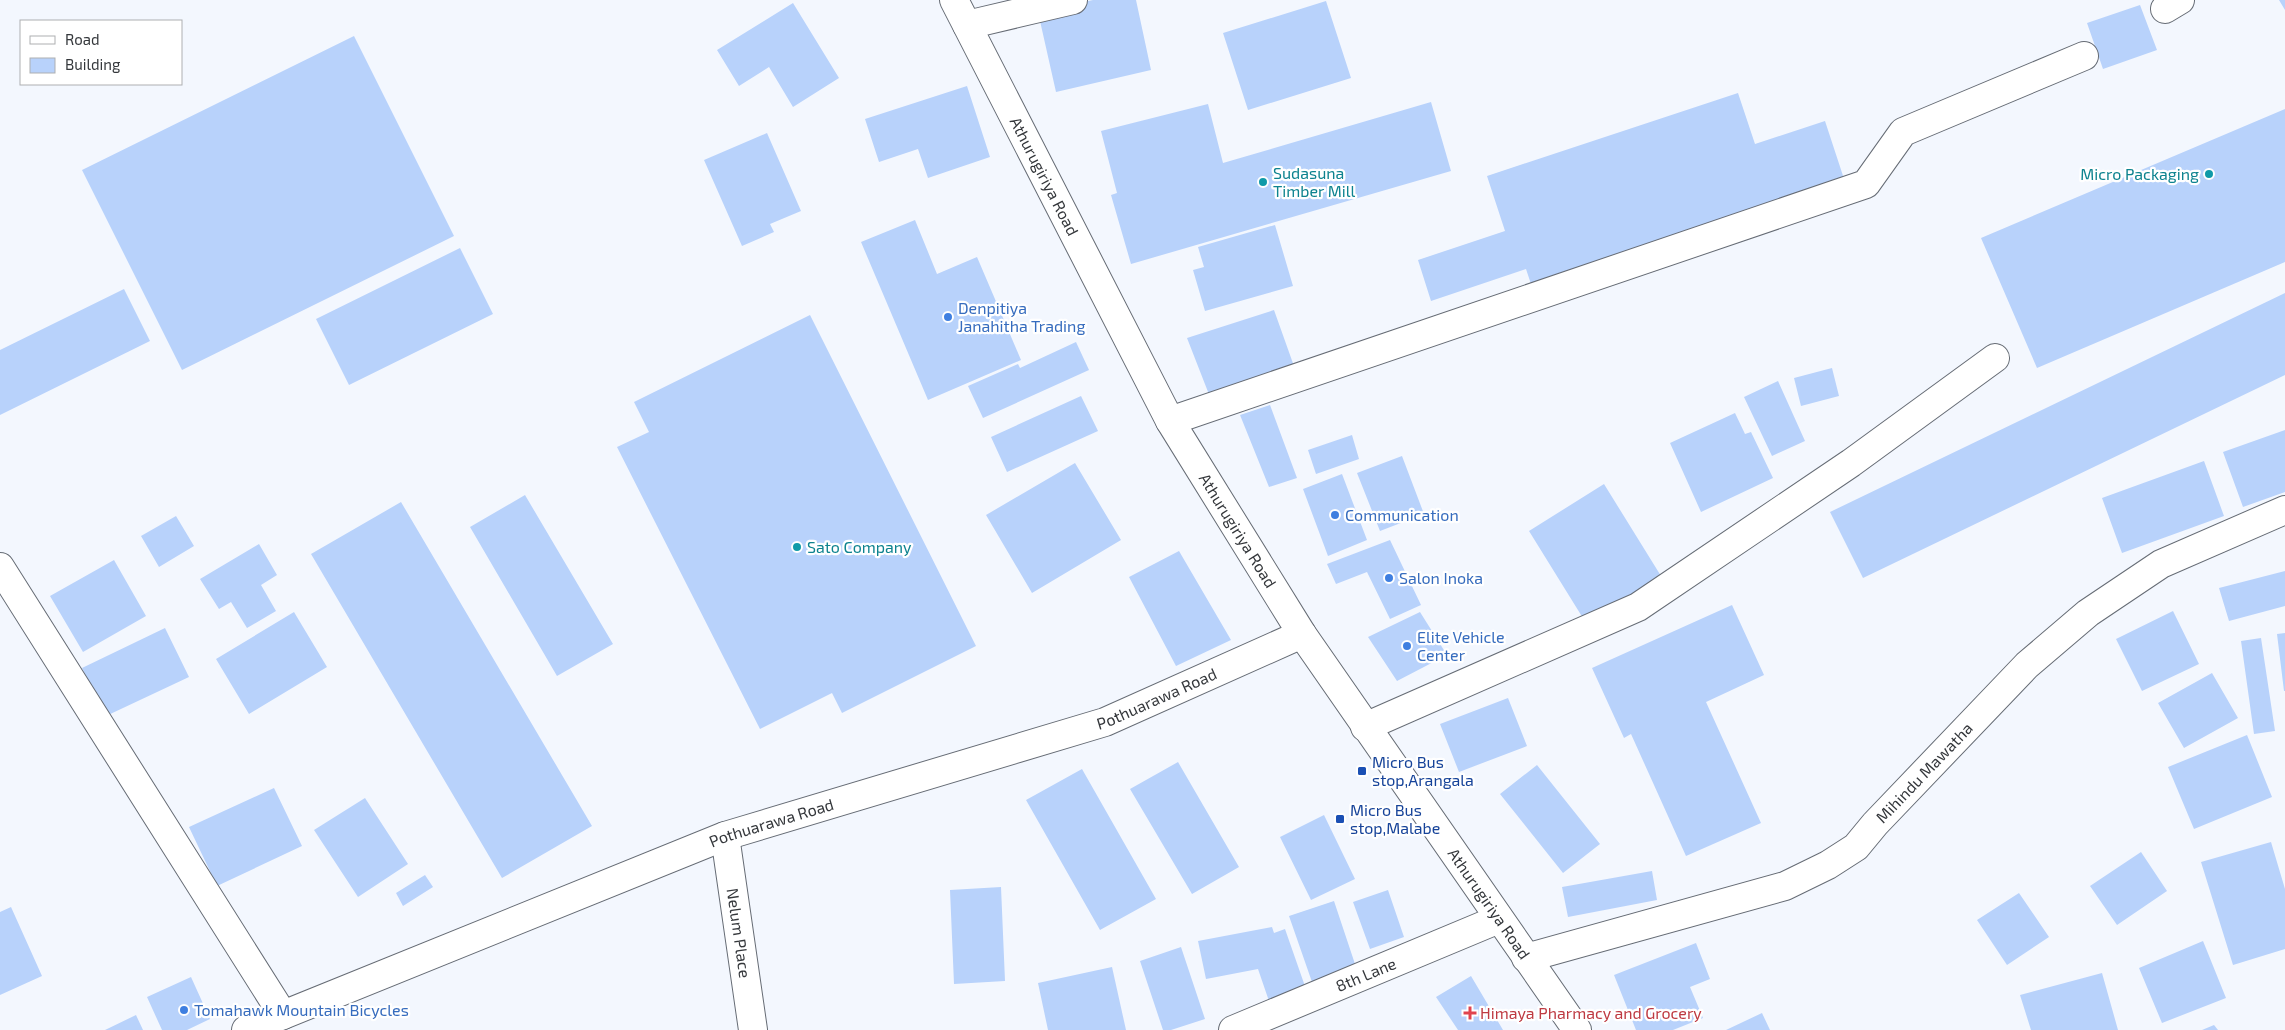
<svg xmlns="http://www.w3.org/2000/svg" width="2285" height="1030" viewBox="0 0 2285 1030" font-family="'Exo 2',sans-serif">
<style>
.building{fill:#b8d2fb}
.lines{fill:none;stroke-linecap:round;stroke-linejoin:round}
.street-casing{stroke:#666c75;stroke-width:30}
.secondary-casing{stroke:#666c75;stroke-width:30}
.primary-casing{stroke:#666c75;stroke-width:30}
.street{stroke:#fff;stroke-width:28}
.secondary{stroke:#fff;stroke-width:28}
.primary{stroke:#fff;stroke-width:28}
.culture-dot{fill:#0f9aa8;stroke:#fff;stroke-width:2}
.shop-dot{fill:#3f7fe0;stroke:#fff;stroke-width:2}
.transit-dot{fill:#1a4fb4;stroke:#fff;stroke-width:2}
.health-dot{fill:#e0444e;stroke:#fff;stroke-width:2}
.labels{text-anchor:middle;stroke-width:4.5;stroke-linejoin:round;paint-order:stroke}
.culture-label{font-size:16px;fill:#0d838f;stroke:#fff;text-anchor:start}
.street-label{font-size:16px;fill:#34373b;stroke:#fff}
.shop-label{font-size:16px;fill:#366cbe;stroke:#fff;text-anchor:start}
.transit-label{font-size:16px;fill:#164399;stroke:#fff;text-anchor:start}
.health-label{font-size:16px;fill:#be3a42;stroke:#fff;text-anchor:start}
</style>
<rect width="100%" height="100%" fill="#f3f7fe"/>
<path class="building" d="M1093 0H1136L1151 70 1056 92 1038 12Z
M2279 0H2285V10Z
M1326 1 1351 78 1248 110 1223 33Z
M793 3 839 78 793 107 769 67 739 86 717 50Z
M2140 5 2157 50 2103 69 2087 23Z
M354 36 454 236 182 370 82 170Z
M967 86 990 157 928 178 918 149 879 162 865 119Z
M1738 93 1755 144 1825 121 1847 188 1533 290 1526 269 1431 301 1418 260 1505 231 1487 176Z
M1431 102 1451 171 1131 264 1111 195 1117 193 1101 131 1208 104 1223 163Z
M2285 109V262L2037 368 1981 238Z
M767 133 801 211 770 224 774 232 742 246 704 160Z
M915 220 937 274 977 257 1021 360 928 400 861 242Z
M1275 225 1293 286 1205 311 1193 270 1204 267 1198 247Z
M460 248 493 314 349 385 316 319Z
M124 289 150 341 0 415V350Z
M2285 293V375L1863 578 1830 512Z
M1274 310 1295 369 1210 397 1187 338Z
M810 315 976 646 842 713 832 693 760 729 617 447 649 432 634 402Z
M1076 342 1089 370 983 418 968 386 1018 364 1020 368Z
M1832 368 1839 396 1801 406 1794 378Z
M1778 381 1805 441 1772 456 1744 397Z
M1081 396 1098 431 1007 472 991 437Z
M1270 405 1297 478 1269 487 1240 415Z
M1735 413 1745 434 1751 432 1773 478 1701 512 1670 443Z
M2285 430V492L2243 507 2223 452Z
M1352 435 1359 459 1316 474 1308 450Z
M1402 456 1424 514 1380 531 1357 473Z
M2204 461 2224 516 2122 553 2102 498Z
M1075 463 1121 540 1032 593 986 515Z
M1342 474 1367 540 1328 556 1303 489Z
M1604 484 1661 576 1586 623 1529 531Z
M525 495 613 644 557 676 470 527Z
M401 502 592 826 502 878 311 554Z
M176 516 194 546 159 567 141 536Z
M1390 540 1421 605 1390 619 1367 572 1336 584 1327 564Z
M259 544 277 575 261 585 276 611 247 628 231 602 219 609 200 579Z
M1179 551 1231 640 1176 666 1129 577Z
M114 560 146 616 83 652 50 596Z
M2285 571V606L2229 621 2219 588Z
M1732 605 1764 675 1706 702 1761 823 1686 856 1631 734 1624 738 1592 668Z
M2173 611 2199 664 2142 691 2116 639Z
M294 612 327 667 249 714 216 659Z
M1420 612 1447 655 1397 681 1368 637Z
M165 628 189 677 106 716 82 668Z
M2285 633V691H2284L2277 634Z
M2261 638 2275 731 2254 734 2241 641Z
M2212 673 2238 718 2184 748 2158 703Z
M1508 698 1527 746 1459 772 1440 724Z
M2247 735 2272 797 2194 829 2168 767Z
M1178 762 1239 867 1192 894 1130 789Z
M1537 765 1600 844 1563 873 1500 794Z
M1082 769 1156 899 1100 930 1026 800Z
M274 788 302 846 217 886 189 827Z
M365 798 408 864 358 897 314 830Z
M1324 815 1355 879 1311 900 1280 837Z
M2271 842 2285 889V949L2233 965 2201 862Z
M2141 852 2167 891 2117 925 2090 886Z
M1652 871 1657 900 1568 917 1562 887Z
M425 875 433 887 403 906 396 893Z
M1001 887 1005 981 954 984 950 890Z
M1388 890 1404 937 1370 949 1353 902Z
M2019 893 2049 937 2007 965 1977 920Z
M1334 901 1356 967 1312 982 1289 916Z
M11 907 42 976 0 995V912Z
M1272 927 1274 933 1285 929 1307 992 1270 1004 1258 969 1206 979 1198 941Z
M2203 941 2226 998 2162 1023 2139 968Z
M1696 943 1710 979 1690 987 1703 1018 1673 1030H1636L1614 975Z
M1181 947 1205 1019 1171 1030H1163L1140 961Z
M1112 967 1126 1030H1048L1038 983Z
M2102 973 2118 1030H2031L2020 995Z
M1471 976 1503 1030H1458L1436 997Z
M191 977 210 1019 187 1030H162L147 997Z
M1762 1013 1770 1030H1726Z
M136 1015 143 1030H105Z
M2214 1025 2218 1030H2202Z"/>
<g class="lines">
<defs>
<g id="street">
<path d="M2165 9 2180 0"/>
<path d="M967 25 1073 0"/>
<path d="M1170 421 1866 184 1903 132 2084 56"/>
<path d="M0 567 283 1015"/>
<path d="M1365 727 1638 607 1851 463 1995 358"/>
<path id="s1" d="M725 836 753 1030"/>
<path id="s2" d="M1233 1030 1499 919"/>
</g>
<g id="secondary">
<path id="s3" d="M1526 958 1785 886 1828 865 1856 847 1875 824 2027 665 2088 613 2161 564 2285 510"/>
</g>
<g id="primary">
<path id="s4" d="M954 0 1170 421 1302 634 1577 1030"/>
<path id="s5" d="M246 1030 725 836 1105 722 1302 634"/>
</g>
</defs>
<use href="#street" class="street-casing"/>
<use href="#secondary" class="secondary-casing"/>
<use href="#primary" class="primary-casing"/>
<use href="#street" class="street"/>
<use href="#secondary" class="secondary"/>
<use href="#primary" class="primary"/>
</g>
<g class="culture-dot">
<circle cx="2209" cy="174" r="5"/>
<circle cx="1263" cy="182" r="5"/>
<circle cx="797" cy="547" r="5"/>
</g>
<g class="shop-dot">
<circle cx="948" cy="317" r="5"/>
<circle cx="1335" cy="515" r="5"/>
<circle cx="1389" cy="578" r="5"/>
<circle cx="1407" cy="646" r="5"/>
<circle cx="184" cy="1010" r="5"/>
</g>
<g class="transit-dot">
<rect x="1357" y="766" width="10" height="10" rx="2.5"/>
<rect x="1335" y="814" width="10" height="10" rx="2.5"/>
</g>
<path class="health-dot" d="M1467.5 1005.5h5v5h5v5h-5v5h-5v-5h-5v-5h5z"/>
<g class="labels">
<g class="culture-label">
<text x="1273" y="179">Sudasuna<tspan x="1273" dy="18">Timber Mill</tspan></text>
<text x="2199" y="180" text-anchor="end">Micro Packaging</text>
<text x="807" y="553">Sato Company</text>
</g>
<g class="street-label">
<text dy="6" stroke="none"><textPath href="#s4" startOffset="198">Athurugiriya Road</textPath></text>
<text dy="6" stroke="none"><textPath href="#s4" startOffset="602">Athurugiriya Road</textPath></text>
<text dy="6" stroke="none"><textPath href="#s5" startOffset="970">Pothuarawa Road</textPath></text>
<text dy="6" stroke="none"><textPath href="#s3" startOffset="451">Mihindu Mawatha</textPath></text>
<text dy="6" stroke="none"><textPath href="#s5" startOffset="565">Pothuarawa Road</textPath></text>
<text dy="6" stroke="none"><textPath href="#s4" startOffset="1052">Athurugiriya Road</textPath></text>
<text dy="6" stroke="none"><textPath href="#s1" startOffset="98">Nelum Place</textPath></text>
<text dy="6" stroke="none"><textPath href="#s2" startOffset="144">8th Lane</textPath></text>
</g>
<g class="shop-label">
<text x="958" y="314">Denpitiya<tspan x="958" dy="18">Janahitha Trading</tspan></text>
<text x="1345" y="521">Communication</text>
<text x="1399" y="584">Salon Inoka</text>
<text x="1417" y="643">Elite Vehicle<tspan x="1417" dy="18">Center</tspan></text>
<text x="194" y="1016">Tomahawk Mountain Bicycles</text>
</g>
<g class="transit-label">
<text x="1372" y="768">Micro Bus<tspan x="1372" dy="18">stop,Arangala</tspan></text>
<text x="1350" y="816">Micro Bus<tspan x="1350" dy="18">stop,Malabe</tspan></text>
</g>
<g class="health-label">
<text x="1480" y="1019">Himaya Pharmacy and Grocery</text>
</g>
</g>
<rect x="20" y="20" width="162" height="65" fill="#ffffff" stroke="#aeafb1"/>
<rect x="30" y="36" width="25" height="8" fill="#ffffff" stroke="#aeafb1"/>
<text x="65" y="45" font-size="15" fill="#34373b">Road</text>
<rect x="30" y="58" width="25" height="15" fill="#b8d2fb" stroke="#aeafb1"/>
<text x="65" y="70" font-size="15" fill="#34373b">Building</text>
</svg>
